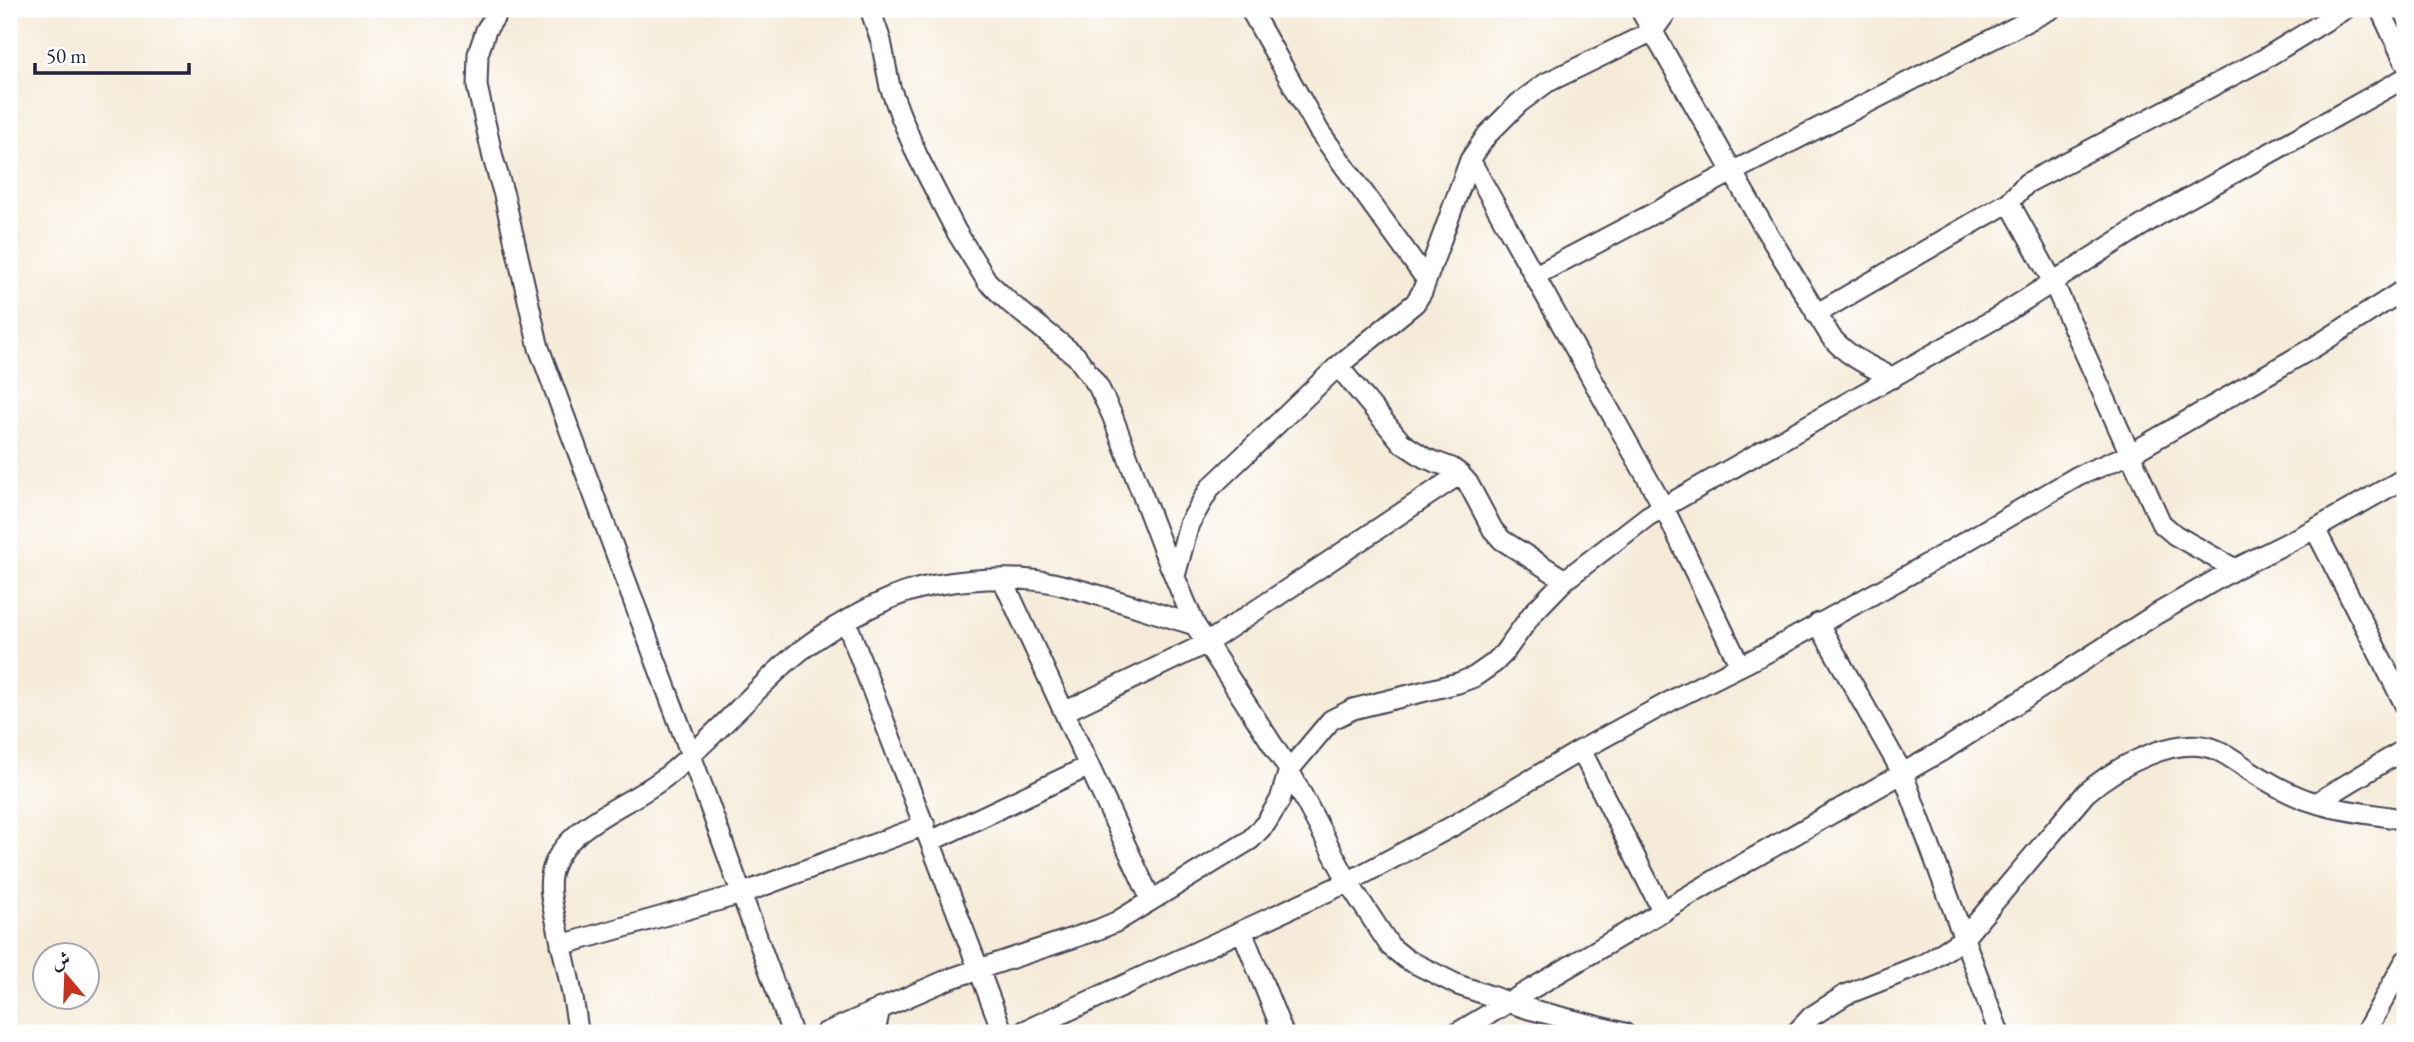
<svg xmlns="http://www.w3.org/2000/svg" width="2414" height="1042" viewBox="0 0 2414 1042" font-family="'EB Garamond',Amiri,serif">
<rect width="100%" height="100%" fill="#fff"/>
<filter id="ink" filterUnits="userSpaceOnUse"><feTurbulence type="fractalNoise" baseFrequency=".0143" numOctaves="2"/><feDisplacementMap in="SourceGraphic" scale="14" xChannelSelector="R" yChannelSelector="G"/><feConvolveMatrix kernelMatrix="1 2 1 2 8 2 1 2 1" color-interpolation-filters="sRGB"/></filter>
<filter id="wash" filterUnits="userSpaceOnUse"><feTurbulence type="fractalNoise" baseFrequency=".00686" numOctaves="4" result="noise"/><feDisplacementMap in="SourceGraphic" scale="28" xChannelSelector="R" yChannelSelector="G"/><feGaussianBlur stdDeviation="1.57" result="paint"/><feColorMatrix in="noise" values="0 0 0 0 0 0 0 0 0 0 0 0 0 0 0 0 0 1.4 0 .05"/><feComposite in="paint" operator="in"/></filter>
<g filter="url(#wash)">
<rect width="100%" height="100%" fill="#f5ebd8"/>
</g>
<g filter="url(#ink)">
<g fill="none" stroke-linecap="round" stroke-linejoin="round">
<!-- minor casing -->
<g stroke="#424053" stroke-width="23">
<path id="minor" d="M500 9 486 30 478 54 477 86 493 158 504 195 539 348 691 755 792 1033
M870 9 881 41 890 87 900 114 917 155 956 231 987 281 1010 303 1076 356 1098 386 1112 415 1163 549 1195 625 1289 770 1348 882 1390 946 1406 959 1458 985 1529 1009 1624 1033
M1250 9 1319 131 1426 279
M1640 9 1762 224 1831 337C1848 357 1870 366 1893 378
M2380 9 2405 62
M1470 160 1664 508 1740 666
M2009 202 2053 282 2161 523 2175 535 2235 569
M1534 276 1732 172 2051 9
M1816 314 2009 202 2027 183 2262 60 2345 9
M1338 366 1402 443 1425 458 1452 468 1460 474 1468 483 1493 530 1502 540 1565 580
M2315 529 2405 705
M1175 576 1189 524 1210 488 1338 366 1415 303 1422 292 1470 160 1487 135 1519 103 1546 83 1653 31 1669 9
M1003 580 1151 900
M846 621 1003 1033
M1818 623 1903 774 1999 1033
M1064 712 1207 643 1460 474
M1581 750 1663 912
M2316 803 2405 749
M931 841 1089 766
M1242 931 1283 1033
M561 945 741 894 925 825
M578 1033C575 998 565 963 558 929 554 911 547 889 552 871 565 824 632 805 668 775 710 741 746 699 787 662 818 634 880 598 921 588 959 579 1015 575 1053 583 1101 594 1148 611 1195 625
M825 1033 949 979 1097 930 1116 922 1250 840 1266 823 1280 800 1289 770 1331 720 1353 709 1458 683 1474 677 1494 663 1504 653 1532 614 1565 580 1648 516 1998 317 2160 214 2405 78
M875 1033 880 1008
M1020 1033 1348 882 1451 827 1581 750 1678 697 1766 653 1910 574 2078 476 2130 454 2316 346 2405 289
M1457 1033 1727 873 1947 748 2153 616 2235 569 2315 529 2405 478
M1796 1033 1812 1016 1845 995 1926 963 1963 939 2086 793C2116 767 2176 733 2217 750 2228 755 2239 763 2249 770 2270 783 2292 796 2316 803 2344 812 2376 814 2405 820
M2365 1033 2405 961"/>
</g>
<!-- minor -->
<use href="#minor" stroke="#fff" stroke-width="19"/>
</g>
</g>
<!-- margin -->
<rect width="2414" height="1042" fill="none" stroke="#fff" stroke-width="35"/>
<!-- north arrow -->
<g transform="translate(66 976) rotate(341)"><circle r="33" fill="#ffffff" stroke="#a7a7b1" stroke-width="2"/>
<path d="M0-5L12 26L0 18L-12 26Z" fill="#c8321e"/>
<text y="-10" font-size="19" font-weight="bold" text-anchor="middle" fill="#22223b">ش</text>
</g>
<!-- scale -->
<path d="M35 63v10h154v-10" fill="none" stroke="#22223b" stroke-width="3.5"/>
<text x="46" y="63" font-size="21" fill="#22223b" stroke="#ffffff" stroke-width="5" paint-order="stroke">50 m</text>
</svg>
